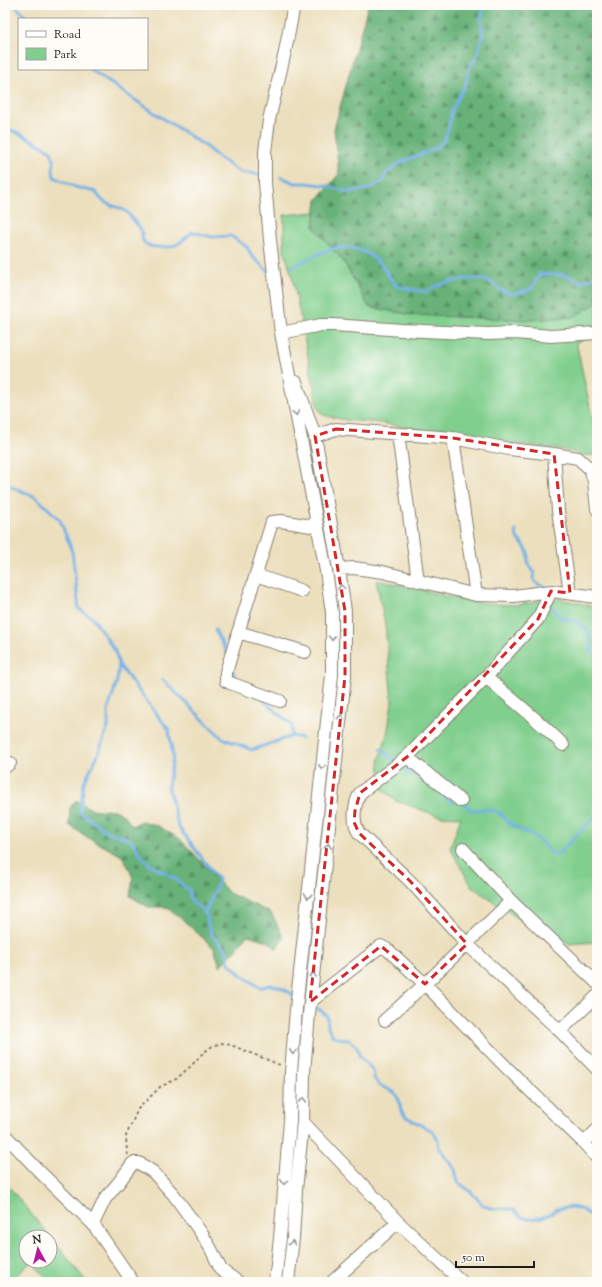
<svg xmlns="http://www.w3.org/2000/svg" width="602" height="1287" viewBox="0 0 602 1287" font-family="'Sorts Mill Goudy',serif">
<defs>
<pattern id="forest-firs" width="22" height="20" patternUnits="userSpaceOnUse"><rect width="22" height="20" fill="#68b279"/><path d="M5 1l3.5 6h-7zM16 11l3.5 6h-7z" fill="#559062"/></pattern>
</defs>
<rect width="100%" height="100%" fill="#fdfcf7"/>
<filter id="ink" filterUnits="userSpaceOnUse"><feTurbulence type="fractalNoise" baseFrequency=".025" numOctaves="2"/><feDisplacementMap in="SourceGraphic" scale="8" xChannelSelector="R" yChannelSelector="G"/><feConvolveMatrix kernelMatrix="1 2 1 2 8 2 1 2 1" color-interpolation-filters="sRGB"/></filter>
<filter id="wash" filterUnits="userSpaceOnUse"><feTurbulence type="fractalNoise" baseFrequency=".012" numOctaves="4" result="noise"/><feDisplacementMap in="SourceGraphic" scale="16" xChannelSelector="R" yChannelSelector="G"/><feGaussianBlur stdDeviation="0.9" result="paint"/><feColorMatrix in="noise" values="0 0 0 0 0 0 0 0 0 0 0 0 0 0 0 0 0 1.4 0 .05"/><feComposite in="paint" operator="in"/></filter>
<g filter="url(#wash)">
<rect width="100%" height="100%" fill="#ecdfbd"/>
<!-- green -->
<path fill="#81cf8e" stroke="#4e7655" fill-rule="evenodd" d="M316 212 314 227 344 262 369 307 412 315 530 320 573 317 597 303V336L576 342 597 439V454C586 458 576 453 565 450L434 433 382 423 345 420 323 415 318 408 293 280 284 250V215Z
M376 580 402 585 467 601 492 604 517 605 540 601 561 599 597 607V942L569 944 544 927 517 918 472 887 450 848 461 817 439 816 396 801 382 789 379 762 388 730 392 702 385 624Z
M5 1182 87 1282H51L33 1264 30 1263 9 1282H5ZM26 1237H50V1261H26Z"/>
<!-- forest -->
<path fill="url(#forest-firs)" stroke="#42674a" d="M368 5H597V303L573 317 530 320 413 315 369 307 344 262 314 227 317 200 339 174 334 129Z
M76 800 85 806 95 810H114L125 816 132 826 142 821 158 826 180 839 199 859 229 893 271 913 284 938 276 949 268 941 247 935 236 950 220 966 214 948 183 920 166 907H148L130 896 133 879 130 870 122 856 87 837 69 825 70 808Z"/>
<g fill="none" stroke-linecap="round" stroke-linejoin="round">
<!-- stream -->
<path stroke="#74b1e6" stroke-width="3" d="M14 5 29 19
M90 69 126 94 205 146 219 158 240 172 262 175
M5 128C21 133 36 142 51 151L54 162 53 171 54 177 75 187 96 192C106 210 117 203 128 213 129 215 141 229 141 230 143 234 141 238 144 242 147 246 153 247 158 247 175 249 180 243 192 232L212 237 231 236 247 247 251 255 269 272
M281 177 295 183H307L329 186 347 192 368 189 382 182 386 174 400 163 436 148 444 141 448 130 452 110 466 84 470 67 477 56 483 35 481 18 486 5
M292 267C321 253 345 235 375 259 384 266 390 278 396 286L425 292C442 282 469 275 488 281 493 283 497 288 501 290 512 296 521 293 531 289L540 274 565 275 582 282 597 276
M5 484 36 497 60 520 72 551 79 609 93 618 115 651 119 665 117 681 108 710V727L97 757 84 782 80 812 107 832 124 837 133 842 140 854 149 864 171 876 189 890 190 898 194 904 201 909 207 916 208 925 212 935 226 950 229 963 240 974 259 987C264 988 266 985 271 985 279 986 288 991 294 996
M516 531 517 538 525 547 528 553V563L534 572 533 578 536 583 547 588
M553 608 560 617 579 623 586 629 589 633 591 651 597 655
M215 630 228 654
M119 665 169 730 173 757 168 786 178 826 219 881 205 913
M232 669 236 680
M163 680 222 738 252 750 292 736
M263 700 292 725V736L301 738
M380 749 396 761
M400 765 409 772 423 777
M440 790 444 797 453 802
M463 803 472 810C481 809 494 808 502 815 505 818 507 822 511 824 517 829 526 831 533 836 542 842 547 850 556 856L597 815
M313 1007 320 1010 327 1016 328 1027 333 1036 337 1038 348 1039 357 1047 360 1057 373 1070 374 1078 379 1085 394 1092 399 1100 401 1111 406 1117 433 1131 438 1140 439 1148 455 1169 458 1182 471 1192 482 1204 487 1207 494 1209 502 1208 514 1210 521 1217 528 1219 538 1218 549 1215 557 1209 572 1207 583 1210 597 1220"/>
</g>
</g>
<g filter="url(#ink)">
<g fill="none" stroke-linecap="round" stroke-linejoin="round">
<!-- minor casing -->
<g stroke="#847e6c" stroke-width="14">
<path id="minor" d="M281 333 321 325H334L402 330 488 334 515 333 551 336 597 333
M398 434 418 581
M315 436 336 429 453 438 509 449 554 454 578 458 590 469 594 481 597 509
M453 438 476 595
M554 454 558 510 570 593
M339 569 354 568 383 572 476 595 514 596 551 591 597 597
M256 575 302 591
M551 591 538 619 486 677 407 757 360 793C354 805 352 822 359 833L410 881 467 944 560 1031 597 1069
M238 632 305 652
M486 677C512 700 539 720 563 745
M280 701 230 683 226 681V672L272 522 281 521 317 527
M407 757 461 801
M5 767 10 763
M463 849 511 901 597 983
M310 1002 381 946 388 950 425 984 507 1068 584 1143 597 1158
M385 1020 425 984 511 901
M560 1031 597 996
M303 1122 398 1222 462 1282
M5 1135 38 1170 93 1224 133 1282
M584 1143 597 1130
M93 1224 105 1199 119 1182 133 1163H139L153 1172 164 1184 174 1195 202 1234 211 1249 221 1270 238 1282
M275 1282 280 1238 290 1121 291 1072 296 1009 332 675V612L326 571 281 333 270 240 265 183V152L269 120 285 52 294 5
M288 1282 293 1238 296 1190 303 1122 304 1072 309 1014 345 676V611L339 569 315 436 296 382
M332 1282 398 1222"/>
</g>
<!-- path -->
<path stroke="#847e6c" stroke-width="2" stroke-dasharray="3 3" stroke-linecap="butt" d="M128 1155 127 1152 126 1136 138 1109 160 1087 176 1079 191 1066 202 1054 211 1047 221 1043 231 1045 280 1065"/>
<!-- minor -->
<use href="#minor" stroke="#fff" stroke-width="12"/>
</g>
<!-- one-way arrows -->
<defs><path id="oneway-chevron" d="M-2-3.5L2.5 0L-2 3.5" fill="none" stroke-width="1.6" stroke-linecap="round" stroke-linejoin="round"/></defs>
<g stroke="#999">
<use href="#oneway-chevron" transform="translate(296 413) rotate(80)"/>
<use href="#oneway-chevron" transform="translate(341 587) rotate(-98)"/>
<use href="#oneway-chevron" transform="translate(332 638) rotate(90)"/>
<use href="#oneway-chevron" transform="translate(341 717) rotate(-84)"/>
<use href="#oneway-chevron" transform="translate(322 767) rotate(96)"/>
<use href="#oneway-chevron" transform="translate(328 846) rotate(-84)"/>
<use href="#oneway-chevron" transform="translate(308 896) rotate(96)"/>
<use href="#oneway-chevron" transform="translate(313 975) rotate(-84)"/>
<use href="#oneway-chevron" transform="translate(293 1052) rotate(95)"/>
<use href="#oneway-chevron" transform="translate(303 1100) rotate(-89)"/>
<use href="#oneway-chevron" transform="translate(284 1182) rotate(95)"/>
<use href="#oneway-chevron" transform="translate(292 1243) rotate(-85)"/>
</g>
</g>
<!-- marked area -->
<path fill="none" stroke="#d62828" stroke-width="3" stroke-dasharray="8 5" stroke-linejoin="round" d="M336 429 453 438 554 454 570 593 551 591 538 619 407 757 360 793 355 811 354 822 359 833 410 881 467 944 425 984 381 946 310 1002 345 676V611L315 436Z"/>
<!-- margin -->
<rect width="602" height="1287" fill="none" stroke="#fdfcf7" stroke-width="20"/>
<!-- legend -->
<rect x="18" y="18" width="130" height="52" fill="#fdfcf7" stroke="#a3a29f"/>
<rect x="26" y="31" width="20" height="6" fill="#ffffff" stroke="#a3a29f"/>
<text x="54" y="38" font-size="12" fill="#1c1c1c">Road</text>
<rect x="26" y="48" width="20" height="12" fill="#81cf8e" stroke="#a3a29f"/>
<text x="54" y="58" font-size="12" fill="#1c1c1c">Park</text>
<!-- north arrow -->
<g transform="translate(38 1249) rotate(353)"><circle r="19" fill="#fdfcf7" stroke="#a3a29f"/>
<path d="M0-3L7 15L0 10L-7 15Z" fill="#b5179e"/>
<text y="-6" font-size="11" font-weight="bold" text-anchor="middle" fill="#1c1c1c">N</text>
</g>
<!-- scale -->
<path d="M456 1261v6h78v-6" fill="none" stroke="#1c1c1c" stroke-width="2"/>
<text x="462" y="1261" font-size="12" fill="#1c1c1c" stroke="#fdfcf7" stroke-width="3" paint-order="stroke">50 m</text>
</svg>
